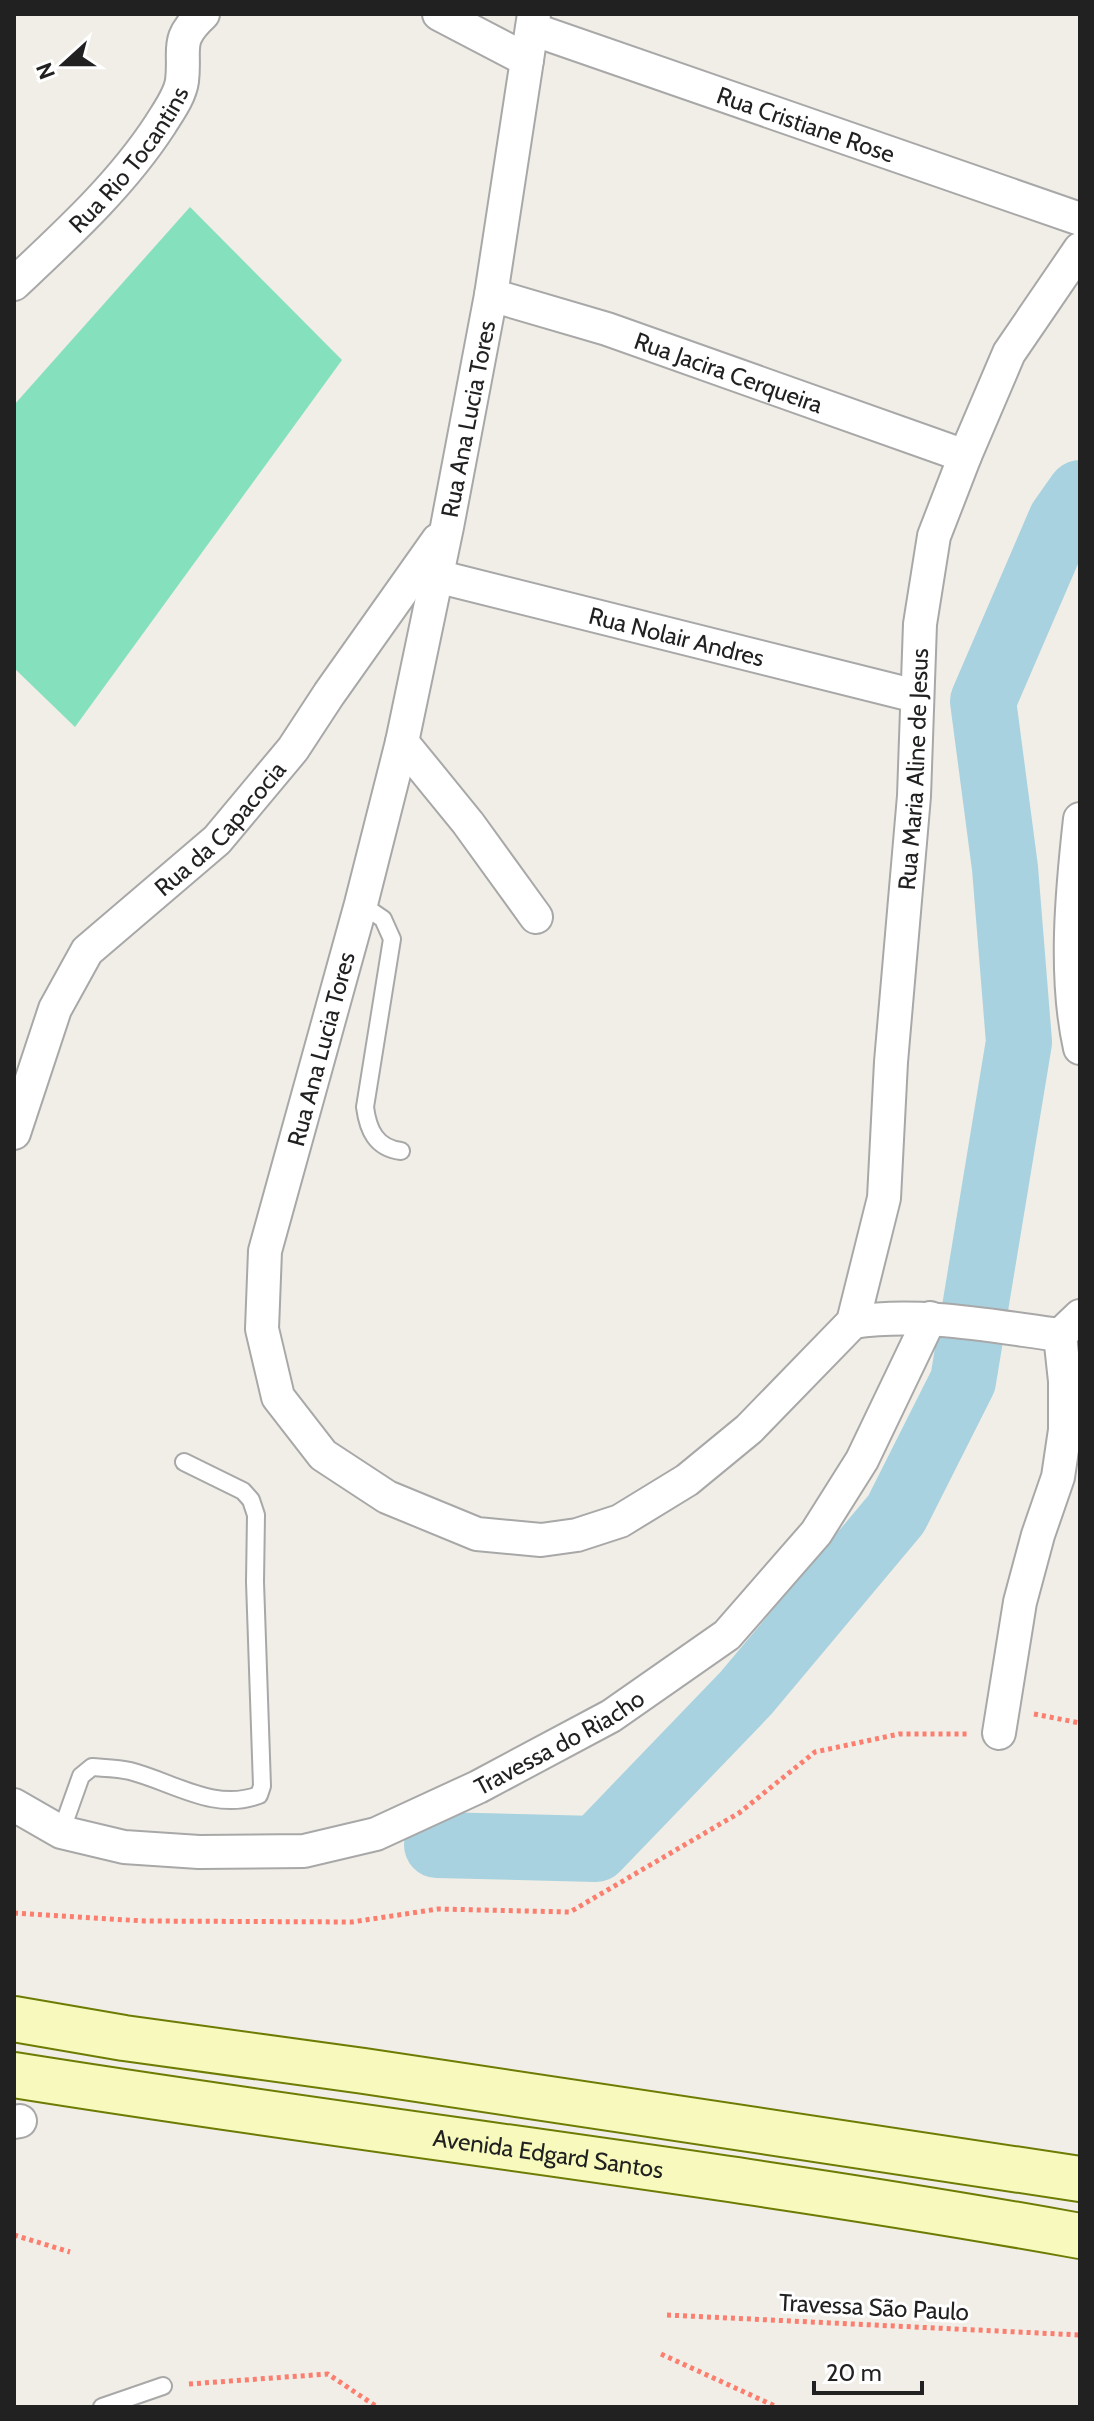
<svg xmlns="http://www.w3.org/2000/svg" width="1094" height="2421" viewBox="0 0 1094 2421" font-family="Cabin,sans-serif">
<rect width="100%" height="100%" fill="#f1eee7"/>
<!-- pitch -->
<path fill="#85e0be" d="M190 207 342 360 75 727 14 668V405Z"/>
<g fill="none" stroke-linecap="round" stroke-linejoin="round">
<!-- river -->
<path stroke="#a8d2df" stroke-width="66" d="M437 1845 596 1849 746 1693 896 1514 963 1381 1019 1042 1005 868 983 701 1061 520 1080 493"/>
<!-- service casing -->
<g stroke="#a8a8a8" stroke-width="20">
<path id="service" d="M361 904 383 919 392 939 365 1107C368 1130 376 1148 401 1151
M61 1832 81 1776 92 1767C104 1768 118 1768 130 1771 173 1782 214 1812 259 1795L262 1786 255 1582 256 1515 251 1500 243 1491 184 1462
M102 2407 163 2386"/>
</g>
<!-- minor casing -->
<g stroke="#a8a8a8" stroke-width="36">
<g id="minor">
<path d="M439 14 527 60"/>
<path id="s1" d="M534 14 491 295 447 527 402 742 361 904 265 1251 262 1329 278 1397 323 1455 387 1497 477 1534 541 1540 577 1535 620 1521 687 1480 749 1429 853 1322 884 1198 891 1062 914 796 920 624 934 536 965 456 1009 353 1080 249"/>
<path id="s2" d="M532 29 1080 219"/>
<path id="s3" d="M14 284C66 235 121 185 160 125 168 112 180 96 182 81 186 48 174 41 203 14"/>
<path id="s4" d="M491 295 607 329 965 456"/>
<path id="s5" d="M436 576 916 696"/>
<path d="M402 742 468 823 536 917"/>
<path d="M1080 819C1072 891 1064 977 1080 1048"/>
<path id="s6" d="M14 1133 55 1009 87 951 217 840 293 749 329 694 438 540"/>
<path d="M853 1322C922 1312 991 1326 1060 1335L1080 1316"/>
<path d="M999 1733 1020 1602 1038 1535 1058 1477 1065 1430V1381L1060 1335"/>
<path id="s7" d="M14 1805 61 1832 124 1847 199 1852 304 1851 376 1834 478 1787 611 1716 727 1635 816 1533 862 1460 930 1318"/>
<path d="M14 2122 20 2121"/>
</g>
</g>
<!-- secondary casing -->
<g stroke="#6e7c04" stroke-width="48">
<g id="secondary">
<path d="M14 2019 124 2038 364 2071 1080 2179"/>
<path id="s8" d="M14 2075C369 2132 726 2172 1080 2236"/>
</g>
</g>
<!-- path -->
<path stroke="#fb7e6f" stroke-width="5" stroke-dasharray="4 4" stroke-linecap="butt" d="M1034 1714 1080 1723
M14 1913 144 1921 352 1922 438 1909 570 1912 739 1813 815 1752 899 1734H967
M14 2235 70 2252
M667 2315 1080 2335
M661 2354 777 2407
M189 2384 328 2374 377 2407"/>
<!-- service -->
<use href="#service" stroke="#fff" stroke-width="16"/>
<!-- minor -->
<use href="#minor" stroke="#fff" stroke-width="32"/>
<!-- secondary -->
<use href="#secondary" stroke="#f7fabc" stroke-width="44"/>
</g>
<g text-anchor="middle" dominant-baseline="central" stroke-width="6" stroke-linejoin="round" paint-order="stroke">
<!-- street labels -->
<g font-size="24" fill="#212121" stroke="#fff">
<text stroke="none"><textPath href="#s2" startOffset="290">Rua Cristiane Rose</textPath></text>
<text stroke="none"><textPath href="#s3" startOffset="170">Rua Rio Tocantins</textPath></text>
<text stroke="none"><textPath href="#s4" startOffset="250">Rua Jacira Cerqueira</textPath></text>
<text transform="translate(468 419) rotate(-79)">Rua Ana Lucia Tores</text>
<text stroke="none"><textPath href="#s5" startOffset="248">Rua Nolair Andres</textPath></text>
<text stroke="none"><textPath href="#s1" startOffset="2674">Rua Maria Aline de Jesus</textPath></text>
<text stroke="none"><textPath href="#s6" startOffset="378">Rua da Capacocia</textPath></text>
<text transform="translate(321 1049) rotate(-75)">Rua Ana Lucia Tores</text>
<text stroke="none"><textPath href="#s7" startOffset="578">Travessa do Riacho</textPath></text>
<text stroke="none"><textPath href="#s8" startOffset="540">Avenida Edgard Santos</textPath></text>
<text transform="translate(874 2307) rotate(3)">Travessa São Paulo</text>
</g>
</g>
<!-- border -->
<rect width="1094" height="2421" fill="none" stroke="#212121" stroke-width="32"/>
<!-- north arrow -->
<g transform="translate(64 64) rotate(249)" stroke="#ffffff" stroke-width="6" paint-order="stroke">
<path d="M0-6L14 30L0 20L-14 30Z" fill="#212121"/>
<text y="-12" font-size="22" font-weight="bold" text-anchor="middle" fill="#212121">N</text>
</g>
<!-- scale -->
<path d="M814 2381v12h108v-12" fill="none" stroke="#212121" stroke-width="4"/>
<text x="826" y="2381" font-size="24" fill="#212121" stroke="#ffffff" stroke-width="6" paint-order="stroke">20 m</text>
</svg>
